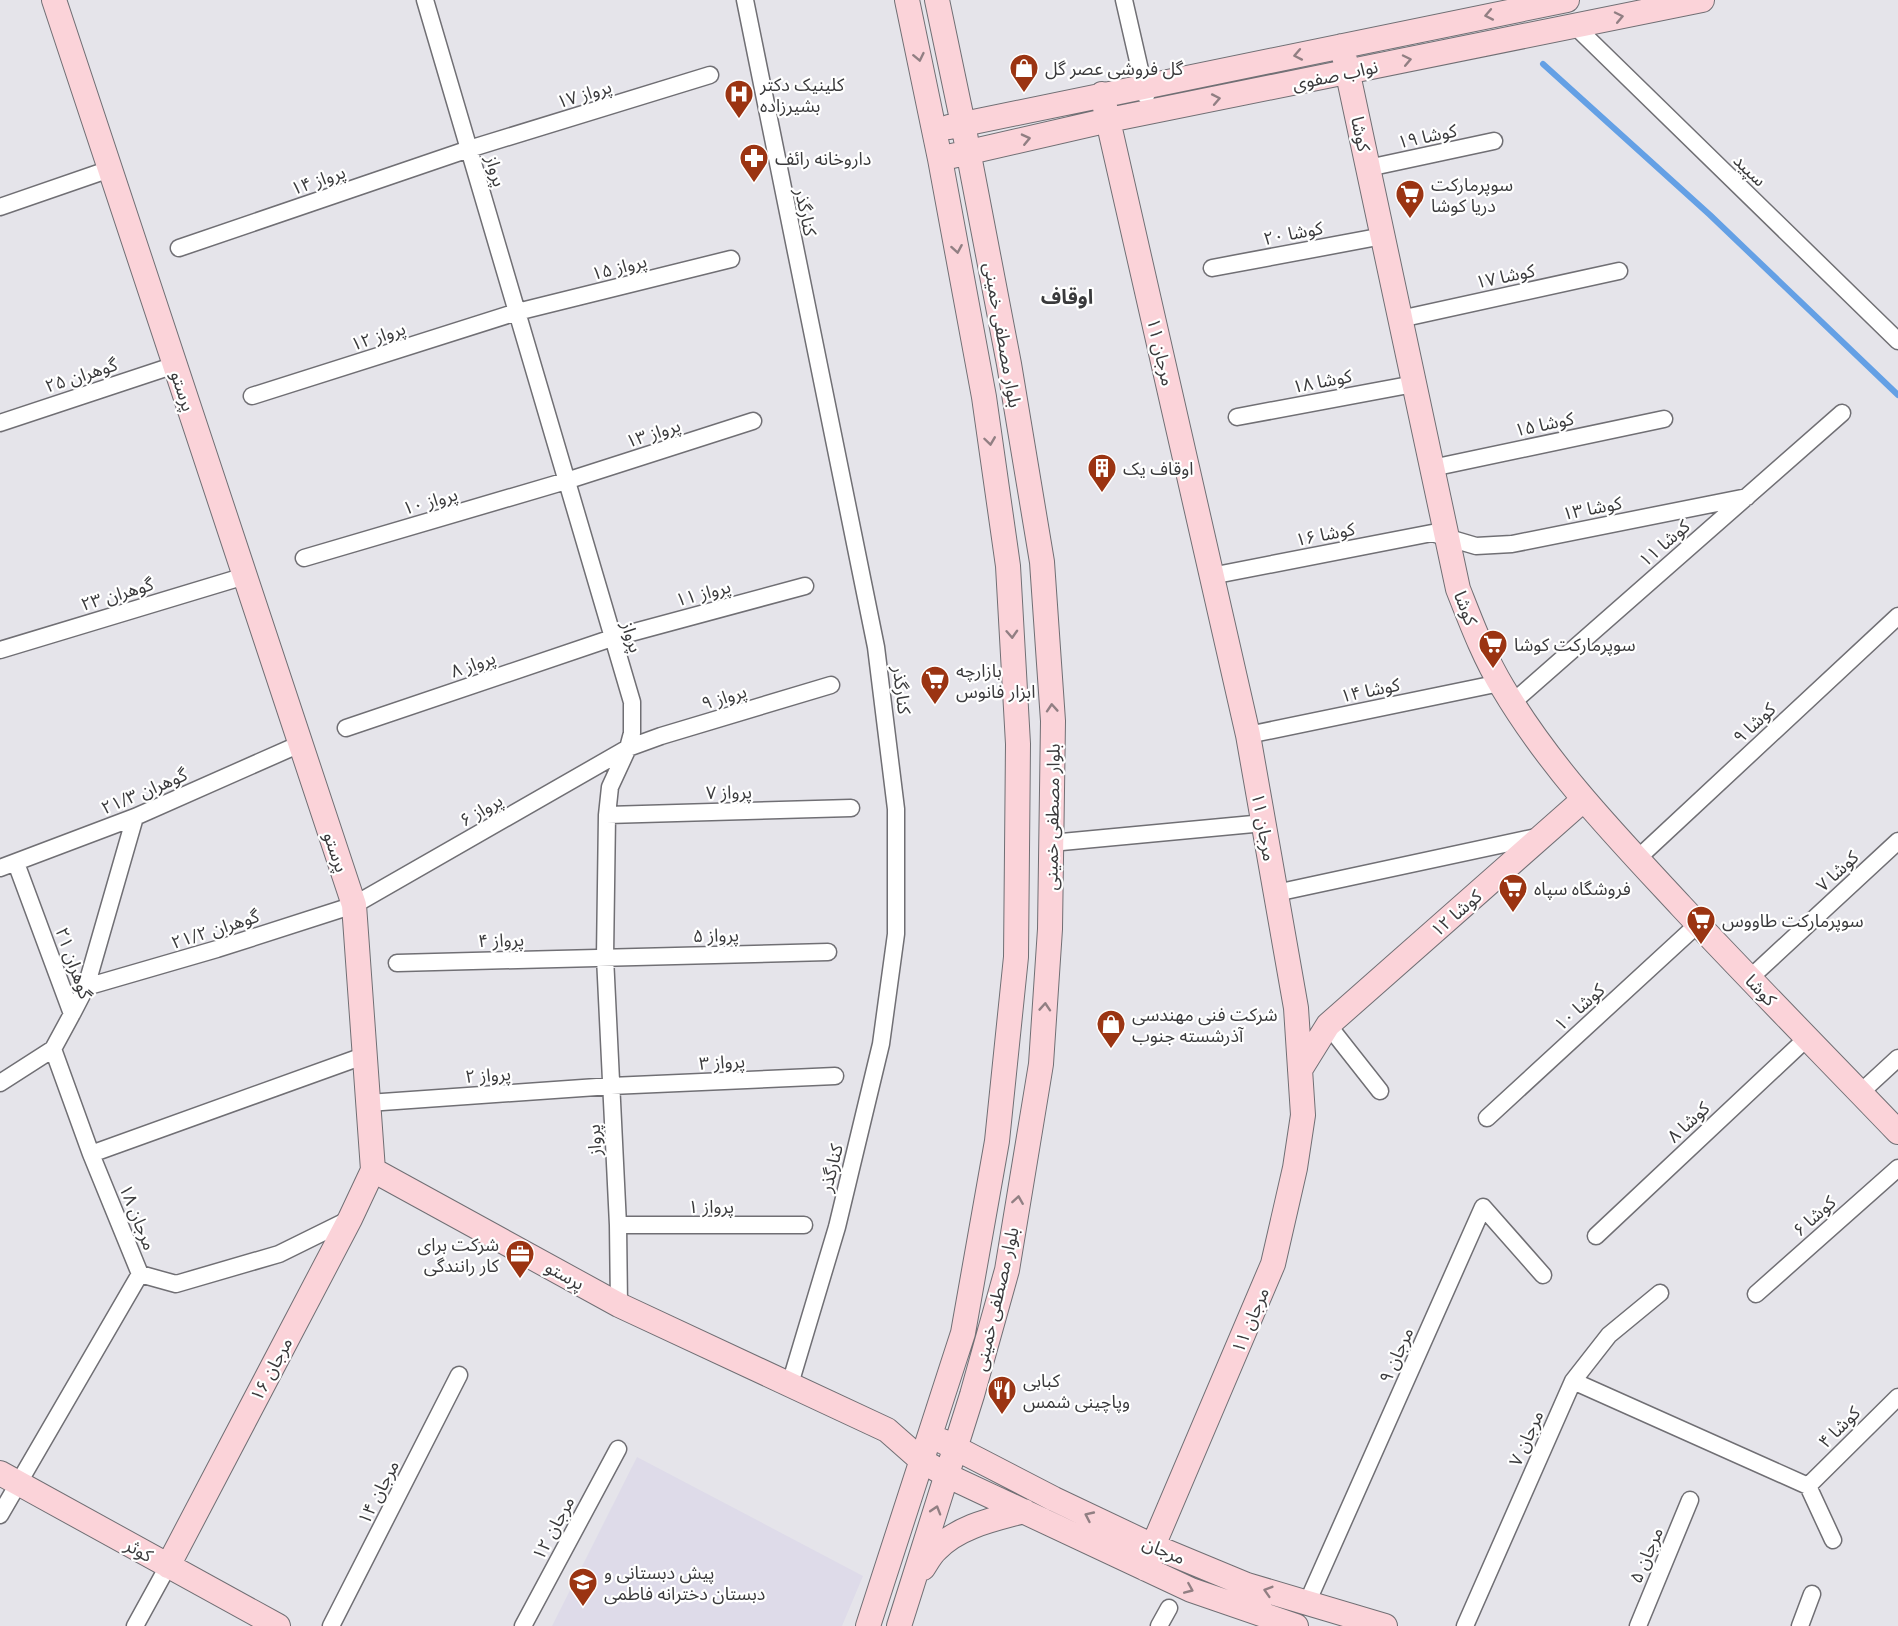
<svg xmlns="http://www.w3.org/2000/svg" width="1898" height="1626" viewBox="0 0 1898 1626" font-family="'Public Sans','Noto Sans Arabic',sans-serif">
<rect width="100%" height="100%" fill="#e5e4ea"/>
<!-- built -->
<path fill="#dedbe9" d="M637 1457 863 1576 842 1626H552Z"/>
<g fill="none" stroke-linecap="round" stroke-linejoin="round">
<!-- stream -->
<path stroke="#64a0e5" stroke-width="6" d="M1543 64 1710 215 1898 395"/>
<!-- street casing -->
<g stroke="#706f74" stroke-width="19">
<path id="street" d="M425 0 632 702V733L628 748 610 787 607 815 605 957 618 1225 619 1305
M745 0 876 647 896 809V934L881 1044 837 1227 790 1384
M1124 0 1146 96
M1575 26 1898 341
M1368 168 1494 141
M0 207 110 169
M179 248 469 149 710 75
M1212 268 1383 236
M1400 319 1619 271
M252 396 517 312 731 259
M1237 417 1414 384
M0 423 175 365
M1432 468 1664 419
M304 558 566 481 753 421
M1211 576 1432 533 1476 546 1512 544 1747 497
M0 650 245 576
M1512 703 1842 413
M346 728 612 638 805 586
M1248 735 1500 683
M607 815 851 808
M1051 843 1264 823
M1637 859 1898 616
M0 868 135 817 300 744
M1276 893 1541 836
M397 963 828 952
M1750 978 1898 841
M86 987 217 949 354 905 628 748 661 736 831 685
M72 1014 86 987 135 817
M1328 1025 1380 1091
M0 1083 53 1049 72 1014 16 863
M1860 1093 1898 1058
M368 1103 611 1086 835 1076
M1487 1118 1698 924
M91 1154 366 1055
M618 1225H804
M1596 1236 1807 1038
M140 1274 176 1284 279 1254 350 1219
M1756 1294 1898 1168
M1573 1381 1808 1486 1833 1540
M1808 1486 1898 1397
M0 1515 140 1274 91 1154 53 1049
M1307 1603 1483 1207 1543 1275
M135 1626 168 1566
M331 1626 459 1375
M523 1626 618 1449
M1159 1626 1169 1608
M1465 1626 1573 1381 1609 1335 1660 1293
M1638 1626 1690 1500
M1800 1626 1812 1594"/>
</g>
<!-- secondary casing -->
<g stroke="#706f74" stroke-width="26">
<path id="secondary" d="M54 0 354 905 373 1170 619 1305 887 1430 921 1460 946 1475 1191 1590 1296 1626
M1342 46 1458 589C1471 622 1484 657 1503 688 1551 769 1617 837 1681 906 1752 982 1826 1057 1898 1132
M1102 94 1248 735 1296 1008 1303 1115 1295 1168 1273 1264 1153 1546 1146 1569
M949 127 1567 0
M952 156 1109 120 1702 0
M1300 1070 1328 1025 1583 800
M942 1441 1054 1499 1153 1546 1247 1585 1385 1626
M0 1473 278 1626
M168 1566 350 1219 373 1170
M923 1568C927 1562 931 1554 937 1549 959 1526 995 1519 1024 1511
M868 1626 963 1333 997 1141 1016 957 1018 744 1008 566 984 397 940 159 907 0
M899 1626 972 1395 1007 1270 1041 1064 1050 929 1053 721 1042 562 1009 364 963 124 937 0"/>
</g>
<!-- street -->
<use href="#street" stroke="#fff" stroke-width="16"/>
<!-- secondary -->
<use href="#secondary" stroke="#fbd3d9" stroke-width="24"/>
</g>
<!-- one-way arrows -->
<defs><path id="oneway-chevron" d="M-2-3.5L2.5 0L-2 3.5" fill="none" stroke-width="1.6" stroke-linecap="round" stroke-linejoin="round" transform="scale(1.5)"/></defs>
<g stroke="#917f83">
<use href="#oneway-chevron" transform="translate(1489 15) rotate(169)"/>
<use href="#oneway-chevron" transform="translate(1619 17) rotate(-12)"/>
<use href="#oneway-chevron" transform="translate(1298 55) rotate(169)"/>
<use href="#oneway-chevron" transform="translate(919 57) rotate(78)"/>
<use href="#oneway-chevron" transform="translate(1407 60) rotate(-12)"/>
<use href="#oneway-chevron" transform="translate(1216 99) rotate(-11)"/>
<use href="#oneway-chevron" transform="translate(1026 139) rotate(-13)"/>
<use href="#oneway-chevron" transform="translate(957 249) rotate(80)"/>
<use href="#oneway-chevron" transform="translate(990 441) rotate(82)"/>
<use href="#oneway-chevron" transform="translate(1012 634) rotate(87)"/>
<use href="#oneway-chevron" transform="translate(1052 708) rotate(-94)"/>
<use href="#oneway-chevron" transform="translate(1045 1007) rotate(-86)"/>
<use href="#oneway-chevron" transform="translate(1018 1200) rotate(-81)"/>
<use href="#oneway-chevron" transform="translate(936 1510) rotate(-73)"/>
<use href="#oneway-chevron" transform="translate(1089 1516) rotate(-155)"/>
<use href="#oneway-chevron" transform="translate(1189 1589) rotate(23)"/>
<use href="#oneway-chevron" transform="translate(1268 1591) rotate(-163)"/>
</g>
<!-- icons -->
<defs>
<g id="shop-pin" transform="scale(1.5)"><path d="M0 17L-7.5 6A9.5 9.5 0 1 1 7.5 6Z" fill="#9b3412" stroke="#fff"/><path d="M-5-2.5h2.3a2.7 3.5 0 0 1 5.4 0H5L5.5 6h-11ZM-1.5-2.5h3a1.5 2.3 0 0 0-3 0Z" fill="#fff"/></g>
<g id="hospital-pin" transform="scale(1.5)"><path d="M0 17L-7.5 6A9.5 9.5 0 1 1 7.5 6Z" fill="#9b3412" stroke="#fff"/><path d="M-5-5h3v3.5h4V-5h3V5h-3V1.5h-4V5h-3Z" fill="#fff"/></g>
<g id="pharmacy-pin" transform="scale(1.5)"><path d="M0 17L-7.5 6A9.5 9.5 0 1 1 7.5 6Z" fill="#9b3412" stroke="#fff"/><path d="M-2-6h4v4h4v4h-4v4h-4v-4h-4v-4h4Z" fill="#fff"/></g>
<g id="supermarket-pin" transform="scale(1.5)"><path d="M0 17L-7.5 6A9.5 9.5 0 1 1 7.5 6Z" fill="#9b3412" stroke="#fff"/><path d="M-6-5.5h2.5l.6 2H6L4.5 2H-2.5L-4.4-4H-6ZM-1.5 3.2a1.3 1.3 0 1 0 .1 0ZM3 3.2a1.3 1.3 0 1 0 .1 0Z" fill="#fff"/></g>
<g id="building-pin" transform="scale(1.5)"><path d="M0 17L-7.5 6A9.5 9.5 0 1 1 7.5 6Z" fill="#9b3412" stroke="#fff"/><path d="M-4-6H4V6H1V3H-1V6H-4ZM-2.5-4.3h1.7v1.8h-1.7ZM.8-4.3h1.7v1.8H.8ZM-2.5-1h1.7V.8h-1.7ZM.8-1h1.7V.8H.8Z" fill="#fff"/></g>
<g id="office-pin" transform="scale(1.5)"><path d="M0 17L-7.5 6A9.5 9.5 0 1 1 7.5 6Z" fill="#9b3412" stroke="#fff"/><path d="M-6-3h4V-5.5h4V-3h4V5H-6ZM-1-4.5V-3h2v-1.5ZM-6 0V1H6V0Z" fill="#fff"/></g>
<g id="restaurant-pin" transform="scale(1.5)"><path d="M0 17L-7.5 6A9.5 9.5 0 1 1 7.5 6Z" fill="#9b3412" stroke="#fff"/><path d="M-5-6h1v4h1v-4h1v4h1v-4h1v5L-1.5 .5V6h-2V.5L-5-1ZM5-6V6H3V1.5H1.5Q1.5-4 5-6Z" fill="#fff"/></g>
<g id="school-pin" transform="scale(1.5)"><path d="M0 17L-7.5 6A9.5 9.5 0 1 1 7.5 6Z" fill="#9b3412" stroke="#fff"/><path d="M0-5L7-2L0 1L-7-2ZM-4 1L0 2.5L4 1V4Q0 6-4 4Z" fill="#fff"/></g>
</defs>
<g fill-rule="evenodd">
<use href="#shop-pin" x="1024" y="68"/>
<use href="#hospital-pin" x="739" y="94"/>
<use href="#pharmacy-pin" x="754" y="158"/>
<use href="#supermarket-pin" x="1410" y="194"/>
<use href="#building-pin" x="1102" y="468"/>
<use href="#supermarket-pin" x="1493" y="644"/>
<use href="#supermarket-pin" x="935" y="680"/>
<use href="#supermarket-pin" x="1513" y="888"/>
<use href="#supermarket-pin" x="1701" y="920"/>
<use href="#shop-pin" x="1111" y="1024"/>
<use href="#office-pin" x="520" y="1254"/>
<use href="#restaurant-pin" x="1002" y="1390"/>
<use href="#school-pin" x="583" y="1582"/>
</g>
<g text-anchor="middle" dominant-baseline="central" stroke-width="4.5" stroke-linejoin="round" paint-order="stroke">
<!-- poi labels -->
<g font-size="18" fill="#3a3a3c" stroke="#fff" text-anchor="start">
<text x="1045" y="68">گل فروشی عصر گل</text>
<text x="760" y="84">کلینیک دکتر<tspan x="760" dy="21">بشیرزاده</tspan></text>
<text x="775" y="158">داروخانه رائف</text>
<text x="1431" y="184">سوپرمارکت<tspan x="1431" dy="21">دریا کوشا</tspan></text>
<text x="1123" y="468">اوقاف یک</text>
<text x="1514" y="644">سوپرمارکت کوشا</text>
<text x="956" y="670">بازارچه<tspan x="956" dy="21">ابزار فانوس</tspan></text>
<text x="1534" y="888">فروشگاه سپاه</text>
<text x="1722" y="920">سوپرمارکت طاووس</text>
<text x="1132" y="1014">شرکت فنی مهندسی<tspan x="1132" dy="21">آذرشسته جنوب</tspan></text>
<text x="499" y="1244" text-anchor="end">شركت براى<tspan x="499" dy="21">كار رانندگى</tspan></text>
<text x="1023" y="1380">کبابی<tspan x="1023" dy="21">وپاچینی شمس</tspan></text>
<text x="604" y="1572">پیش دبستانی و<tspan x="604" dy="21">دبستان دخترانه فاطمی</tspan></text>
</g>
<!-- street labels -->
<g font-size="18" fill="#3a3a3c" stroke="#fff">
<text transform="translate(1335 75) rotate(-12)">نواب صفوی</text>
<text transform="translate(584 94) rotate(-17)">پرواز ۱۷</text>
<text transform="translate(1361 134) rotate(78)">کوشا</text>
<text transform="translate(1427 136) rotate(-12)">کوشا ۱۹</text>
<text transform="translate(1750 170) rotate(44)">سپید</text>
<text transform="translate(496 171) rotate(74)">پرواز</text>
<text transform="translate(318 180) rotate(-19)">پرواز ۱۴</text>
<text transform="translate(806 212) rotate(78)">کنارگذر</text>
<text transform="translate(1293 233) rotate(-11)">کوشا ۲۰</text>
<text transform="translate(619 267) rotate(-14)">پرواز ۱۵</text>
<text transform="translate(1505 276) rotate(-12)">کوشا ۱۷</text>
<text transform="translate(1003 335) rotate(80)">بلوار مصطفی خمینی</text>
<text transform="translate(378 336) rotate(-18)">پرواز ۱۲</text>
<text transform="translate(1161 352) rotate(77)">مرجان ۱۱</text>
<text transform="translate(81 375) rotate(-18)">گوهران ۲۵</text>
<text transform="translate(1322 381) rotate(-11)">کوشا ۱۸</text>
<text transform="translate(183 391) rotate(72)">پرستو</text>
<text transform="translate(1544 424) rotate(-12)">کوشا ۱۵</text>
<text transform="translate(653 433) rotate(-18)">پرواز ۱۳</text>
<text transform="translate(430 501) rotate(-16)">پرواز ۱۰</text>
<text transform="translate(1592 508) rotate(-11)">کوشا ۱۳</text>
<text transform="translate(1325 534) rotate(-11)">کوشا ۱۶</text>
<text transform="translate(1664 543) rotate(-41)">کوشا ۱۱</text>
<text transform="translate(703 593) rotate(-15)">پرواز ۱۱</text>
<text transform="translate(117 594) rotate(-17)">گوهران ۲۳</text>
<text transform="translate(1466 608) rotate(69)">کوشا</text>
<text transform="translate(632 637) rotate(73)">پرواز</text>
<text transform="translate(473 664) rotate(-19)">پرواز ۸</text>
<text transform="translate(902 690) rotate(83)">کنارگذر</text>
<text transform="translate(1370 690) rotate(-12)">کوشا ۱۴</text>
<text transform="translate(724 697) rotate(-17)">پرواز ۹</text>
<text transform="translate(1754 723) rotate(-43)">کوشا ۹</text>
<text transform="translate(144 791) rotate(-23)">گوهران ۲۱/۳</text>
<text transform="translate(729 792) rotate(-1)">پرواز ۷</text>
<text transform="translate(481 810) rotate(-30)">پرواز ۶</text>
<text transform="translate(1052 817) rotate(-89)">بلوار مصطفی خمینی</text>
<text transform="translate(1264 827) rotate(80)">مرجان ۱۱</text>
<text transform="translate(336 852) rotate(71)">پرستو</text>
<text transform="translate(1837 871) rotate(-43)">کوشا ۷</text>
<text transform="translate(1456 913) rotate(-41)">کوشا ۱۲</text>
<text transform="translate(215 929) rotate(-18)">گوهران ۲۱/۲</text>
<text transform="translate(716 935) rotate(-1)">پرواز ۵</text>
<text transform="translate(501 940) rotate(-2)">پرواز ۴</text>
<text transform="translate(74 963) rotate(70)">گوهران ۲۱</text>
<text transform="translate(1761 990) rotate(46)">کوشا</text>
<text transform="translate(1579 1007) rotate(-42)">کوشا ۱۰</text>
<text transform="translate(722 1062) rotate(-3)">پرواز ۳</text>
<text transform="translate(488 1075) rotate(-4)">پرواز ۲</text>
<text transform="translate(1688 1122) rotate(-43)">کوشا ۸</text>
<text transform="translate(594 1140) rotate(-93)">پرواز</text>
<text transform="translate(831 1168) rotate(-76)">کنارگذر</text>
<text x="711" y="1206">پرواز ۱</text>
<text transform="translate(1814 1216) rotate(-42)">کوشا ۶</text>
<text transform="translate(138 1217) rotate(68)">مرجان ۱۸</text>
<text transform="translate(565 1275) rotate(29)">پرستو</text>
<text transform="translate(996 1299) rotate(-77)">بلوار مصطفی خمینی</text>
<text transform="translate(1250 1320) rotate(-67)">مرجان ۱۱</text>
<text transform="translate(1396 1355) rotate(-66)">مرجان ۹</text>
<text transform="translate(271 1369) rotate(-62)">مرجان ۱۶</text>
<text transform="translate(1839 1427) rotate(-45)">کوشا ۴</text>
<text transform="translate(1526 1438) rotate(-66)">مرجان ۷</text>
<text transform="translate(378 1492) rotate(-63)">مرجان ۱۴</text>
<text transform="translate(553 1528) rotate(-62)">مرجان ۱۲</text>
<text transform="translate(139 1550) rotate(29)">کوثر</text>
<text transform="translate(1164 1550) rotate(23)">مرجان</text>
<text transform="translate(1646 1555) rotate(-67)">مرجان ۵</text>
</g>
<!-- neighbourhood labels -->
<g font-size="20" font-weight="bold" fill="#3a3a3c" stroke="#fff">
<text x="1067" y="297">اوقاف</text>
</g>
</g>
</svg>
